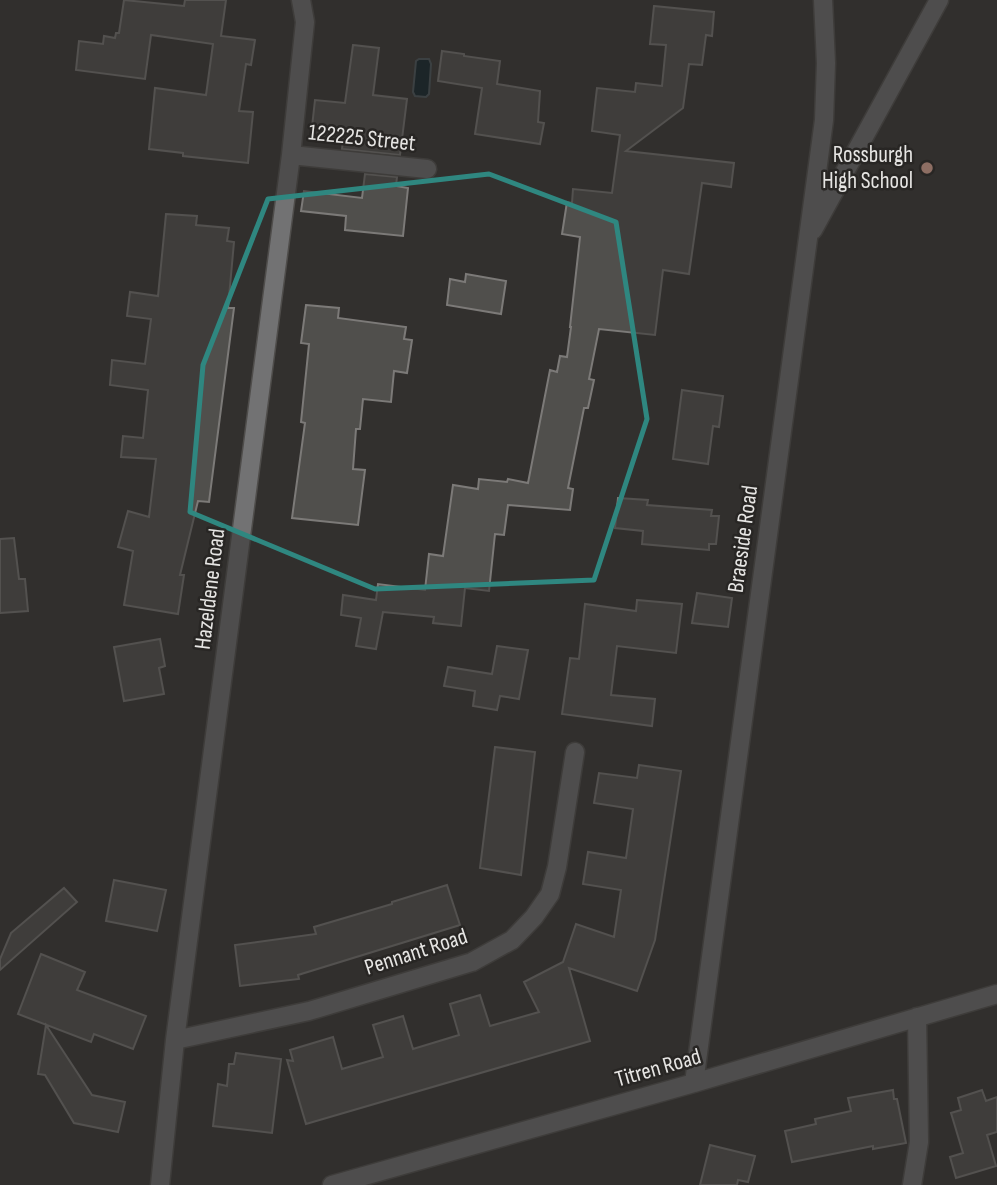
<svg xmlns="http://www.w3.org/2000/svg" width="997" height="1185" viewBox="0 0 997 1185" font-family="'Sofia Sans Condensed',sans-serif">
<rect width="100%" height="100%" fill="#32302e"/>
<!-- water -->
<path fill="#041922" stroke="#48565c" stroke-width="2" d="M419 59H429L431 64 429 94 426 97 415 96 413 92 416 61Z"/>
<!-- building -->
<path fill="#504f4c" stroke="#7c7a78" stroke-width="2" d="M124 0 184 6 185 0H226L221 36 255 40 251 65 246 64 239 111 253 112 248 163 183 156V153L149 149 155 88 206 95 213 44 151 35 145 79 76 70 79 41 103 44 104 36 115 38 116 33H119Z
M654 6 714 12 712 36 706 35 702 65 689 64 683 108 626 151 734 163 731 187 702 183 689 274 663 270 655 335 599 329 589 379 594 380 588 408H584L568 488 573 489 570 510 508 505 504 535 495 534 489 591 465 588 461 626 433 623 434 617 383 612 376 649 356 646 361 618 341 615 343 595 376 600 378 584 425 590 429 554 443 556 453 485 478 489 479 479 507 482 508 479 528 483 550 370 557 372 560 356 567 357 571 327H570L580 237 562 234 567 202 572 203 573 189 612 193 620 135 592 131 597 88 635 92 636 83 662 86 666 45 650 44Z
M353 45 379 48 373 95 407 99 400 155 342 149 343 140 311 136 315 100 345 103Z
M442 51 464 54V56L500 61 497 84 540 91 538 122 544 123 540 144 475 134 482 88 438 81Z
M365 174 397 177 396 186 408 188 403 236 345 230 346 216 301 211 304 191 362 198Z
M166 214 197 216 196 225 229 228 227 241 234 242 228 308H234L209 502 198 501 180 575H184L178 614 124 605 133 551 118 547 128 511 149 517 156 459 121 457 123 436 143 438 148 390 110 385 112 360 145 364 151 319 127 316 130 292 158 296Z
M466 274 506 281 501 314 447 305 450 279 465 282Z
M306 305 339 308 338 318 406 327 404 339 412 340 407 373 394 371 391 402 363 399 360 429H356L353 469 365 470 358 525 292 518 305 423 301 422 309 344 301 343Z
M682 390 723 396 719 427 713 426 708 464 673 459Z
M618 498 648 500 647 505 712 510 711 516H719L716 544H709V550L642 544 643 531 615 528Z
M14 538 19 579H25L28 611 0 613V539Z
M697 593 732 598 728 627 692 623Z
M637 600 682 604 676 653 617 646 611 695 655 699 652 726 562 714 570 658 579 659 585 604 636 611Z
M160 639 165 666 159 668 164 694 124 701 114 647Z
M497 646 528 650 519 699 500 696 497 710 473 706 475 691 444 686 448 667 492 674Z
M495 747 535 752 521 875 480 868Z
M639 765 681 771 655 940 637 991 569 968 590 1041 306 1124 287 1060 293 1061 290 1050 333 1037 342 1069 383 1057 373 1025 403 1016 413 1049 459 1035 450 1004 480 995 490 1026 539 1012 524 982 563 962 576 924 614 937 621 890 583 884 588 852 626 858 633 809 594 803 599 773 637 778Z
M114 880 166 890 157 931 106 921Z
M447 885 460 925 298 975 299 979 240 986 235 945 316 934 314 927 392 904V902Z
M64 888 77 902 0 970V959L11 933Z
M41 954 85 972 77 990 146 1016 133 1049 94 1034 91 1042 18 1014Z
M46 1025 92 1095 125 1102 118 1132 74 1123 45 1075 38 1074Z
M236 1053 281 1059 272 1133 213 1126 218 1084 227 1086 229 1064H234Z
M893 1090 894 1099H897L906 1143 873 1149V1146L792 1162 785 1131 816 1124 815 1119 851 1111 848 1098Z
M982 1090 986 1101 997 1097V1132L987 1135 996 1166 956 1178 950 1157 963 1153 951 1113 961 1110 958 1098Z
M710 1145 755 1156 748 1182 738 1180 737 1185H700Z"/>
<g fill="none" stroke-linecap="round" stroke-linejoin="round">
<!-- minor casing -->
<g stroke="#4f4d4b" stroke-width="21">
<path id="minor" d="M291 155 427 169
M813 230 939 0
M175 1040 309 1011 472 962 512 940 534 917 550 894 557 867 575 752
M694 1083 824 120 826 63 823 0
M160 1185 175 1040 291 155 305 22 301 0
M332 1185 694 1083 997 994
M912 1185 919 1142 917 1017"/>
</g>
<!-- minor -->
<use href="#minor" stroke="#727273" stroke-width="18"/>
</g>
<!-- marked area -->
<path d="M0 0H997V1185H0ZM489 174 616 222 647 419 594 580 375 589 190 512 203 365 268 199Z" fill="#32302e" fill-opacity=".55" fill-rule="evenodd"/>
<path fill="none" stroke="#2f8780" stroke-width="5" stroke-linejoin="round" d="M489 174 616 222 647 419 594 580 375 589 190 512 203 365 268 199Z"/>
<!-- markers -->
<circle fill="#8d6e63" stroke="#282624" stroke-width="2.5" cx="927" cy="168" r="7"/>
<g text-anchor="middle" dominant-baseline="central" stroke-width="5" stroke-linejoin="round" paint-order="stroke">
<!-- street labels -->
<g font-size="23" fill="#e6e5e3" stroke="#282624">
<text transform="translate(362 138) rotate(6)">122225 Street</text>
<text transform="translate(743 539) rotate(-82)">Braeside Road</text>
<text transform="translate(210 589) rotate(-83)">Hazeldene Road</text>
<text transform="translate(416 952) rotate(-18)">Pennant Road</text>
<text transform="translate(658 1068) rotate(-16)">Titren Road</text>
</g>
<!-- poi labels -->
<g font-size="23" fill="#e6e5e3" stroke="#282624" text-anchor="end">
<text x="913" y="155">Rossburgh<tspan x="913" dy="26">High School</tspan></text>
</g>
</g>
</svg>
